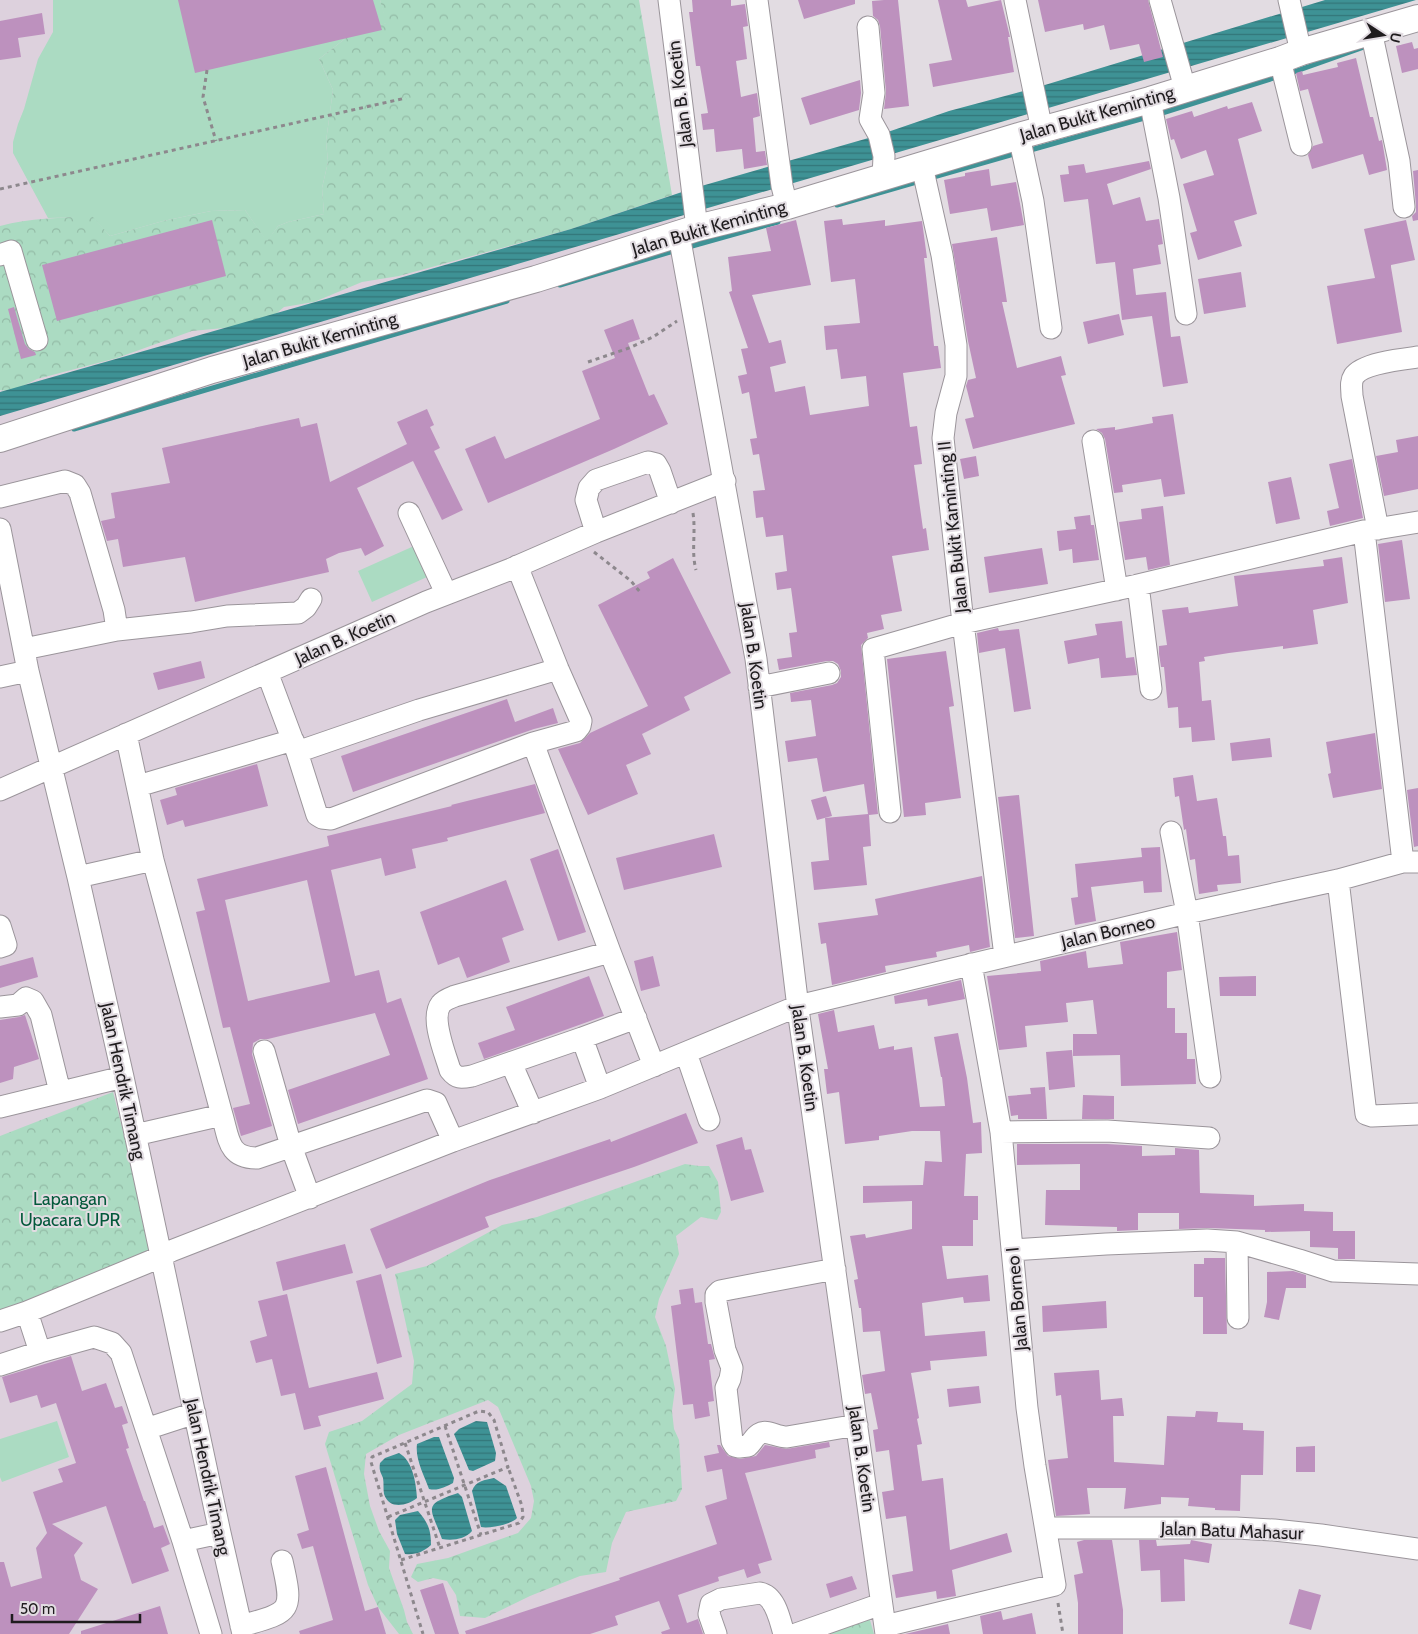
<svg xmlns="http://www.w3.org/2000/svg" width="1418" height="1634" viewBox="0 0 1418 1634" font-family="Cabin,sans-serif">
<defs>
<pattern id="forest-crowns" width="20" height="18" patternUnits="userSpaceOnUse" patternTransform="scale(1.25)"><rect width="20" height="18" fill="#abdbc2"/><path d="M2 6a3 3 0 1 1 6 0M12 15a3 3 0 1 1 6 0" fill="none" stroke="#93bba6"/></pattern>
<pattern id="water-rules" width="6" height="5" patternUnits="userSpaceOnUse" patternTransform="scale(1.25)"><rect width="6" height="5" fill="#3e9295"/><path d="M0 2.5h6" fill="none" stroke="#337679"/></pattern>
</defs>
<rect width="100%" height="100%" fill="#e2dce2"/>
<!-- built -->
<path fill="#ddd1dd" d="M0 0H414L481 247 672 195 684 272 748 660 874 1634H0Z"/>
<!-- grass -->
<path fill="#abdbc2" d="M53 0H380L387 23 351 34 319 59 333 90 326 141 328 162 322 188 324 214 288 222 278 226 267 242 245 210 211 211 163 221 110 236 92 217 48 218 13 153V142L18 124 24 109 38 59 53 32Z
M414 546 427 577 372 602 358 571Z
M57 1421 69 1457 2 1482 0 1477V1439Z"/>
<!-- forest -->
<path fill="url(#forest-crowns)" d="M380 0H639L672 195 571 229 399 276 362 282 314 302 284 307 277 313 245 326 192 331 117 358 37 379C27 384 11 393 0 390V226C30 218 61 218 92 216L110 236 163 221 211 211 245 210 267 241 278 226 288 222 324 214 322 188 328 162 326 141 333 90 319 59 351 34 386 23Z
M113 1092 155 1257 0 1313V1136Z
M685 1164 699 1166H709L718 1182 721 1212 717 1220 701 1217 676 1236 679 1254 659 1299 655 1317 666 1346 675 1389 672 1411 674 1429 679 1440 682 1489 676 1501 626 1512 612 1543 606 1572 580 1576 530 1596 485 1618 460 1616 456 1595 447 1581 433 1578 418 1582 411 1577 417 1564 448 1558 518 1533 531 1518 534 1501 531 1486 498 1407 488 1400 399 1435 366 1454 364 1474 370 1506 379 1531 390 1551 389 1568 404 1610 407 1622 413 1634H399L378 1607 368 1585 325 1444 329 1432 362 1421 412 1384 414 1361 395 1274 427 1266 502 1225 537 1217Z
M855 1618 870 1620 874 1634H824Z"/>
<!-- water -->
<path fill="url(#water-rules)" d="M1325 0H1416L0 416V392L571 229 691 189 879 135 949 111 1035 88Z
M476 1421 487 1422 496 1453 495 1461 473 1471 469 1470 454 1434 459 1429Z
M434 1437H439L454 1478 453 1483C445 1487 438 1491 429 1489 424 1475 415 1459 417 1444Z
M399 1453C413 1461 416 1483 417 1498 407 1506 389 1510 384 1494 383 1489 384 1483 383 1478 380 1471 379 1470 380 1463L385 1458Z
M494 1478 506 1486 517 1518C512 1524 489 1529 481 1527L472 1491C475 1481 485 1480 494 1478Z
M458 1493 462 1497 472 1531C465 1539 453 1541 442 1539 431 1508 421 1505 458 1493Z
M418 1511C428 1523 431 1529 431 1545 423 1552 416 1555 405 1554L397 1534 395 1520 400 1515Z"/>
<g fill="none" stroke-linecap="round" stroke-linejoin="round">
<!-- stream -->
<path stroke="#3e9295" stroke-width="5" d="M1288 74 1367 46
M1159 114 1280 76
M1027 151 1148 117
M930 178 1018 153
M837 205 920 181
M685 248 778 222
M560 285 677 250
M74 429 507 301"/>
</g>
<!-- building -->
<path fill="#bd91be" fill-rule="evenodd" d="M178 0H373L382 30 195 73Z
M692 0H731V6L745 4 748 26 743 27 747 59 736 61 741 97 757 93 760 116 753 118 756 152 765 151 767 165 744 169 742 149 716 152 714 129 703 130 701 114 708 113 700 66H696L689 12H693Z
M798 0H855V4L804 19Z
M884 0H898L909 106 884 109 886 92 880 26 878 20 873 16 872 1Z
M938 0H966L968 7 1001 0 1010 37H1008L1014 72 933 87 929 64 952 60Z
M1038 0H1148L1163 57 1144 62 1139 44 1110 50 1104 25 1084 30 1083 24 1045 32Z
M42 13 45 34 18 38 21 57 0 60V21Z
M1412 42 1414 49 1418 48V69L1402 73 1396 46Z
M1356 58 1370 117H1373L1379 141 1382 140 1387 170 1369 175 1363 154 1312 169 1308 155 1313 146 1323 143 1308 89 1300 91 1296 73 1302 71 1303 75 1338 67 1337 63Z
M860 80 861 93 859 110 810 125 801 98Z
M1252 102 1262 131 1238 139 1257 214 1234 221 1242 246 1198 260 1190 233 1197 231 1183 184 1214 175 1206 150 1181 159 1174 139 1171 140 1166 119 1192 111 1194 117 1227 106 1228 109Z
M1149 161 1151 169 1107 184 1113 205 1140 197 1146 221 1159 219 1163 244 1158 245 1161 264 1133 269 1136 295 1166 292 1171 337 1180 336 1188 383 1163 387 1152 316 1122 320 1115 262 1096 264 1088 199 1064 202 1060 175 1069 174 1068 166 1084 164 1086 173Z
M989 169 991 186 1016 182 1024 225 991 231 987 208 950 214 944 180 965 176V173Z
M1418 170V220L1413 221 1412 216 1416 212V206L1413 171Z
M842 219 843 225 885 220V226L922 221 927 258H924L934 346H938L941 368 903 373 910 427 917 426 922 464 914 465 923 529 926 528 929 550 892 556 902 611 881 615 884 629 867 633 868 638 861 645 878 814 869 815 871 846 863 847 867 885 814 890 811 862 829 860 825 818 868 814 864 784 823 792 817 758 788 762 785 741 816 736 811 700 791 702 790 693 832 685 837 683 841 677V671L838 664 833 661H827L779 670 777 659 792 657 789 633 797 632 791 588 777 590 775 573 787 571 783 535 766 537 763 517 756 518 753 491 765 490 759 454 753 455 750 439 757 438 749 392 742 394 738 376 747 374 741 349 748 348 729 292 732 291 728 257 771 251 766 228 796 220 811 285 752 295 769 343 781 340 786 363 770 367 775 392 805 386 810 415 869 406 866 376 841 379 837 349 826 350 824 326 860 323 855 279 831 282 824 221Z
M212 220 226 276 57 321 42 265Z
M1406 220 1415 260 1391 265V267L1402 332 1337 344 1327 286 1375 278 1364 229Z
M997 237 1007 302H1002L1017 368 1061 356 1066 375 1061 376 1075 424 973 449 965 419 974 417 966 386 968 380 976 378 968 341 952 244Z
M1241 272 1246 307 1204 314 1198 279Z
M14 307 25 344 29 349 35 352 36 355 21 359 8 309Z
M1119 314 1124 335 1088 344 1083 322Z
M633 319 640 339 628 343 649 396 654 394 668 424 614 449 488 503 465 449 495 436 505 459 600 419 582 371 615 358 604 330Z
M427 409 434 425 430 427 440 448 434 451 463 510 442 520 413 461 357 488 384 546 365 556 361 548 339 553 326 559 329 572 195 602 185 557 123 567 118 539 107 541 101 521 115 518 111 493 170 483 162 448 299 418 301 427 317 423 330 482 407 444 397 422Z
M1173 414 1185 494 1164 497 1161 479 1122 485 1123 492 1114 493 1105 439 1102 433 1096 429 1115 427V430L1153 423 1152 417Z
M1418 436V489L1384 496 1376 456 1398 452 1396 440Z
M976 456 979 476 964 479 960 459Z
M1352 459 1363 518 1330 526 1327 511 1339 508 1329 464Z
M1291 477 1300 519 1276 524 1268 482Z
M1163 506 1170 565 1148 570 1146 557 1125 560 1119 522 1142 519 1141 509Z
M1090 515 1091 525H1094L1099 560 1073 563 1072 549 1059 551 1057 531 1076 529 1074 517Z
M1402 540 1410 599 1385 602 1378 544Z
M1042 548 1048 584 989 593 984 557Z
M1342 557 1348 603 1313 610 1318 644 1283 649V646L1229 653 1204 657 1205 661 1199 662 1202 701 1211 700 1215 740 1192 742 1191 727 1179 728 1178 707 1168 708 1164 667H1161L1159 654V646L1167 645 1162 610 1188 607 1189 613 1238 606 1234 576 1324 566 1323 560Z
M673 558 731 673 684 697 690 710 642 734 651 754 626 765 638 794 588 815 558 749 580 743 590 733 648 706 598 605 650 578 647 572Z
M1122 621 1126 658 1134 657 1137 675 1101 678 1099 658 1068 664 1064 641 1097 635 1095 624Z
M998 628 999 631 1019 629 1031 709 1014 712 1005 648 979 653 977 633Z
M946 651 954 706 949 707 961 798 925 803 926 815 904 817 887 659Z
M201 661 205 678 158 690 153 673Z
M507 699 515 722 553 708 558 723 534 729 353 792 341 756Z
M1375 733 1382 789 1333 798 1328 774 1331 773 1326 742Z
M1270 738 1272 757 1232 761 1230 743Z
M257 764 268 806 185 827 183 820 167 825 160 800 177 795 175 788Z
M1193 775 1197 801 1217 798 1223 836H1226L1228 856 1239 855 1241 883 1217 885 1218 891 1199 894 1195 859 1190 860 1186 829 1184 830 1179 796 1175 797 1173 778Z
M535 784 545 813 447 838 448 841 412 849 416 868 385 876 381 858 331 870 355 976 379 970 387 1003 401 998 428 1079 298 1124 288 1090 390 1055 375 1013 268 1039H260L253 1043 252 1054 272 1126 241 1136 233 1108 250 1104 230 1027 223 1028 196 912 205 910 197 879 329 846 327 836 452 806 451 805ZM307 880 330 982 248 1001 225 900Z
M1418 788V846L1414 847 1407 790Z
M1019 795 1034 936 1015 938 998 797Z
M826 796 832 816 817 820 811 800Z
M714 834 722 867 624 890 616 858Z
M1160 847 1162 892 1144 893 1143 881 1091 887 1096 921 1075 925 1071 898 1078 897 1075 864 1142 857 1141 848Z
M558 849 586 932 558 941 530 859Z
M982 876 990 947 970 952 969 945 936 952 937 957 885 966 886 972 832 985 826 943 821 944 818 923 878 915 875 899Z
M506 880 524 930 502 938 510 962 467 978 459 957 438 965 420 912Z
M1177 932 1182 970 1167 972V1008H1175V1033H1187V1059H1195L1196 1084 1121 1086 1120 1055 1073 1056V1034H1097L1093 1000 1066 1003 1068 1022 1025 1026 1027 1047 999 1050 987 976 1041 971 1040 961 1086 951 1088 968 1123 964 1120 942Z
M653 956 660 986 641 991 634 961Z
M33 957 38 977 0 988V966Z
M589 976 604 1016 484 1059 478 1043 515 1030 506 1007Z
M1256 976V996H1220L1219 977Z
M961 980 965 999 928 1006 927 999 895 1004 894 996Z
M834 1010 838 1032 874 1025 879 1049 894 1046V1050L912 1047 920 1107 945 1106 942 1077H941L934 1037 958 1033 967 1078 973 1123 981 1122 982 1153 966 1154 964 1196H978V1220H973V1246H942L947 1279 988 1275 990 1301 964 1303 963 1297 922 1303 925 1336 985 1331 987 1356 930 1361 931 1370 911 1373 919 1418 917 1419 922 1444 917 1445 922 1481 943 1478 950 1550 1007 1533 1012 1552 952 1570 956 1596 937 1599 936 1591 896 1598 892 1575 913 1571 906 1516 886 1519 882 1492 894 1490 889 1450 876 1452 873 1430 878 1429 871 1393 865 1394 862 1375 885 1371 880 1331 863 1332 861 1308H859L854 1280 858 1279 850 1236 865 1234 866 1238 912 1229V1201L863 1203V1186L923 1185 925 1161 942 1162 940 1131H912L879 1136V1140L845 1144 839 1092 827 1094 824 1069H828L818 1014Z
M25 1015 39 1059 14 1067 13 1079 0 1083V1020L19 1017Z
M1072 1050 1075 1087 1049 1090 1046 1052Z
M1045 1087 1047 1119H1018V1115L1011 1116 1008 1096 1031 1094 1030 1088Z
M1083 1095 1114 1096V1119H1082Z
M686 1113 698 1143 634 1167 485 1217 489 1227 386 1269 370 1229 490 1180 610 1139 611 1142Z
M742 1137 745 1150 751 1149 764 1192 731 1201 716 1145Z
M1017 1144H1107L1142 1146V1156L1175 1155V1148L1199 1150 1200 1193 1254 1195V1206L1304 1204V1211L1333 1212V1231H1355V1259H1338V1248L1310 1247V1231L1265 1232V1230L1208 1228 1179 1229V1213H1138V1230L1117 1231V1227L1045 1225 1046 1190H1080V1164L1017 1165Z
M345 1244 353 1273 283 1291 276 1262Z
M1204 1258H1225L1227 1334H1203V1297H1194V1264H1204Z
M1293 1271 1306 1275V1288H1286L1279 1320 1264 1317 1267 1302V1272Z
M381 1274 402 1357 377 1364 356 1281Z
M693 1288 695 1303 702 1302 708 1344H711L715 1359 709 1360 714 1401 708 1402 710 1416 695 1419 693 1404 683 1405 671 1306 681 1304 679 1290Z
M287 1294 309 1388 377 1372 384 1399 318 1416 321 1426 304 1430 295 1393 281 1396 272 1359 256 1363 250 1341 267 1336 258 1301Z
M1106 1301 1107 1328 1043 1332 1042 1306Z
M71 1356 82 1391 106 1383 115 1408 122 1406 128 1423 122 1425 129 1448 126 1449 144 1501H145L154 1528 163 1525 170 1544 161 1548 169 1571 132 1584 106 1506 52 1524 83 1543 74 1555 81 1580 98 1589 69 1634H0V1562H4L11 1587 42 1578 36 1548 47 1533 33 1492 63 1482 58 1469 76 1463 56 1403 41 1408 37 1395 10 1403 2 1377Z
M1099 1370 1101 1400 1122 1398 1124 1416H1113L1114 1462 1164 1465 1167 1416 1195 1417 1196 1411 1218 1412 1217 1422 1243 1423V1430L1264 1431 1263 1475H1241L1240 1511 1215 1510V1508L1188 1506 1189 1498 1161 1497V1504L1124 1509 1126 1488H1087L1090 1514 1056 1516 1048 1460 1068 1458 1061 1395 1056 1396 1054 1373Z
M979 1386 981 1403 949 1407 947 1389Z
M829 1442 830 1447 815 1450 816 1458 745 1473 772 1560 758 1564 761 1573 747 1578 744 1569 718 1577 719 1581 678 1595 687 1623 698 1619 703 1634H662L661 1632 670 1629 659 1601 615 1616 618 1625 590 1634H466L465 1631 620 1580 619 1578 717 1544 705 1506 727 1499 722 1469 707 1472 704 1456 719 1453 717 1445H720L728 1456 740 1459 756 1456 765 1445 786 1449Z
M1315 1446V1472H1296V1447Z
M326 1467 365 1611 378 1607 386 1634H300L299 1631 333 1620 313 1546 302 1549 297 1534 309 1530 295 1476Z
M1084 1540H1112L1123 1610V1634H1078V1603L1074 1575 1083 1573 1077 1542Z
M1139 1540H1156L1157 1546 1190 1544 1191 1540 1212 1544 1209 1563 1184 1559 1185 1601 1161 1602 1160 1570 1141 1571Z
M852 1576 857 1589 830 1598 826 1584Z
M443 1583 459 1634H435L420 1590Z
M1299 1589 1321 1595 1311 1630 1289 1624Z
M160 1606 168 1634H81V1631Z
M1001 1611 1003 1620 1032 1613 1036 1634H983L980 1616Z
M948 1624 950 1634H905Z"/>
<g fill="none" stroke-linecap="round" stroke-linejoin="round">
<!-- minor casing -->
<g stroke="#9b959b" stroke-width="23">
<path id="minor" d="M669 0 697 228
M757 0 782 186 787 206
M1015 0 1042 130
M1160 0 1185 88
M1289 0 1301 52
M868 27 874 93 870 119 879 135 884 156 883 178
M1371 31 1399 161 1404 207
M1280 60 1301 145
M1150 100 1169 198 1186 314
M1019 136 1033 201 1051 328
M922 166 942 255 956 345V376L946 413 943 438 963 623 1005 956
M679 235 756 659 799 1016 886 1634
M0 255 11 251 37 340
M1093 441 1117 590
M0 497 65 481 75 485 80 493 114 610 117 630 24 649
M409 513 446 593
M0 529 28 671 78 877 123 1077 220 1533 243 1634
M1378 529 1352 396C1352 389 1350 382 1354 376 1363 363 1403 359 1418 357
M1364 531 1403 862
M596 532 586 500 589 488 596 480 648 462 656 464 660 471 671 503
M1138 585 1151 689
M117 630 191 622 227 616 298 613 306 607 311 599
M267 672 297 752 317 815 322 818 331 819 533 743 576 731 580 726 581 721 558 669 517 566
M0 677 28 671
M759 687 829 673
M126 734 153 860 222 1115 135 1135
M533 743 610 952 654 1066
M297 752 419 710 558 669
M138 786 293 740
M0 790 426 602 511 569 596 532 725 481
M890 812 873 649 963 623 1138 585 1364 531 1418 522
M1171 832 1187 913 1210 1077
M78 877 153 860
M1338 880 1366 1114 1372 1116 1418 1114
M0 926 6 945 0 947
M0 1007 18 1005 26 998 33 1001 41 1015 60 1092
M582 1038 636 1018
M264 1051 291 1146 310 1198
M686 1053 709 1120
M511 1063 533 1113
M600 1088 582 1038 472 1076C461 1078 457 1079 450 1070 445 1053 430 1018 441 1004 444 1000 450 998 455 996L610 952
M0 1107 123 1077
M222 1115C229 1139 228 1158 257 1158L427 1100 436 1103 453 1141
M1001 1132 1107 1131 1209 1138
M1237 1242 1238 1318
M1012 1250 1106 1244 1207 1240 1237 1242 1299 1260 1333 1271 1418 1274
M835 1269 730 1289 720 1291 716 1295V1302L725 1350 732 1368 730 1379 726 1388 732 1441 735 1446 739 1447 748 1446C752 1443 754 1437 759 1434 767 1429 776 1437 787 1437L857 1425
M27 1312 40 1352 94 1337 112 1343 121 1353 183 1541 211 1634
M0 1321 27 1312 151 1261 171 1251 453 1141 600 1088 798 1006 1187 913 1338 880 1403 862H1418
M0 1365 40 1352
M146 1429 195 1413
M1046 1528H1236L1274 1530 1321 1535 1418 1549
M183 1541 220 1533
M241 1626C291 1612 294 1613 282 1561
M885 1626 1055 1585 1035 1466 1027 1408 1001 1132 971 964
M716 1634 709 1614 711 1604 721 1599 760 1593C776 1596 780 1621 784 1634
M796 1634 881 1604"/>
</g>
<!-- major casing -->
<g stroke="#9b959b" stroke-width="28">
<path id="major" d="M0 439 212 370 536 279 697 228 787 206 1019 136 1150 100 1280 60 1301 52 1418 18"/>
</g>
<!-- path -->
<path stroke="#8d888d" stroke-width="3" stroke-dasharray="4 4" stroke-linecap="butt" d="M207 70 203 97 216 141
M0 189 406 98
M588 362 629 348 653 337 677 321
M693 513C696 534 691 551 696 570
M594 552 631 581 640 592
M445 1426 481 1535
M405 1443 440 1548
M388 1517 508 1467 494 1420 488 1412 479 1411 372 1457 371 1462 423 1634
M401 1560 519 1523 523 1517 522 1506 508 1467
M1058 1603 1063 1634"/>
<!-- minor -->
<use href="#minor" stroke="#fff" stroke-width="21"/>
<!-- major -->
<use href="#major" stroke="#fff" stroke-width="26"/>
</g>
<g text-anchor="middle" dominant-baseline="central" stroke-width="4" stroke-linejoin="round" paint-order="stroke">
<!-- street labels -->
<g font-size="18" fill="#1f1c1e" stroke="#e2dce2">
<text transform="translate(680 94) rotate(-97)">Jalan B. Koetin</text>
<text transform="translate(1097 114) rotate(-16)">Jalan Bukit Keminting</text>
<text transform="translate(709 228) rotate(-16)">Jalan Bukit Keminting</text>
<text transform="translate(320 340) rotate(-16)">Jalan Bukit Keminting</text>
<text transform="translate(953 527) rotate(-96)">Jalan Bukit Kaminting II</text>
<text transform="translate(345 638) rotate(-24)">Jalan B. Koetin</text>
<text transform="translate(754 656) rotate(82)">Jalan B. Koetin</text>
<text transform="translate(1108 932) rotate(-13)">Jalan Borneo</text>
<text transform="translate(805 1058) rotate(82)">Jalan B. Koetin</text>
<text transform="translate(123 1081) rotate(78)">Jalan Hendrik Timang</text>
<text transform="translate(1017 1299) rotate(-95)">Jalan Borneo I</text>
<text transform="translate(862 1459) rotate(82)">Jalan B. Koetin</text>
<text transform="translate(208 1477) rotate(78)">Jalan Hendrik Timang</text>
<text transform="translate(1232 1531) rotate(2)">Jalan Batu Mahasur</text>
</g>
<!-- park labels -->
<g font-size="18" fill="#03593b" stroke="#e2dce2">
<text x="70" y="1199">Lapangan<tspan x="70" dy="21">Upacara UPR</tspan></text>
</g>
</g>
<!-- north arrow -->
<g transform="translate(1383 35) rotate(102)" stroke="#e2dce2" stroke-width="4" paint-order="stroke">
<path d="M0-4L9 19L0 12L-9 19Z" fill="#1f1c1e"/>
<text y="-8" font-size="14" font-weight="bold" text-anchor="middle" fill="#1f1c1e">U</text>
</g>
<!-- scale -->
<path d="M12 1614v8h128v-8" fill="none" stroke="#1f1c1e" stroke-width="2.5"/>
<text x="20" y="1614" font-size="15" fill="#1f1c1e" stroke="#e2dce2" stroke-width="4" paint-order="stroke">50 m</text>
</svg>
